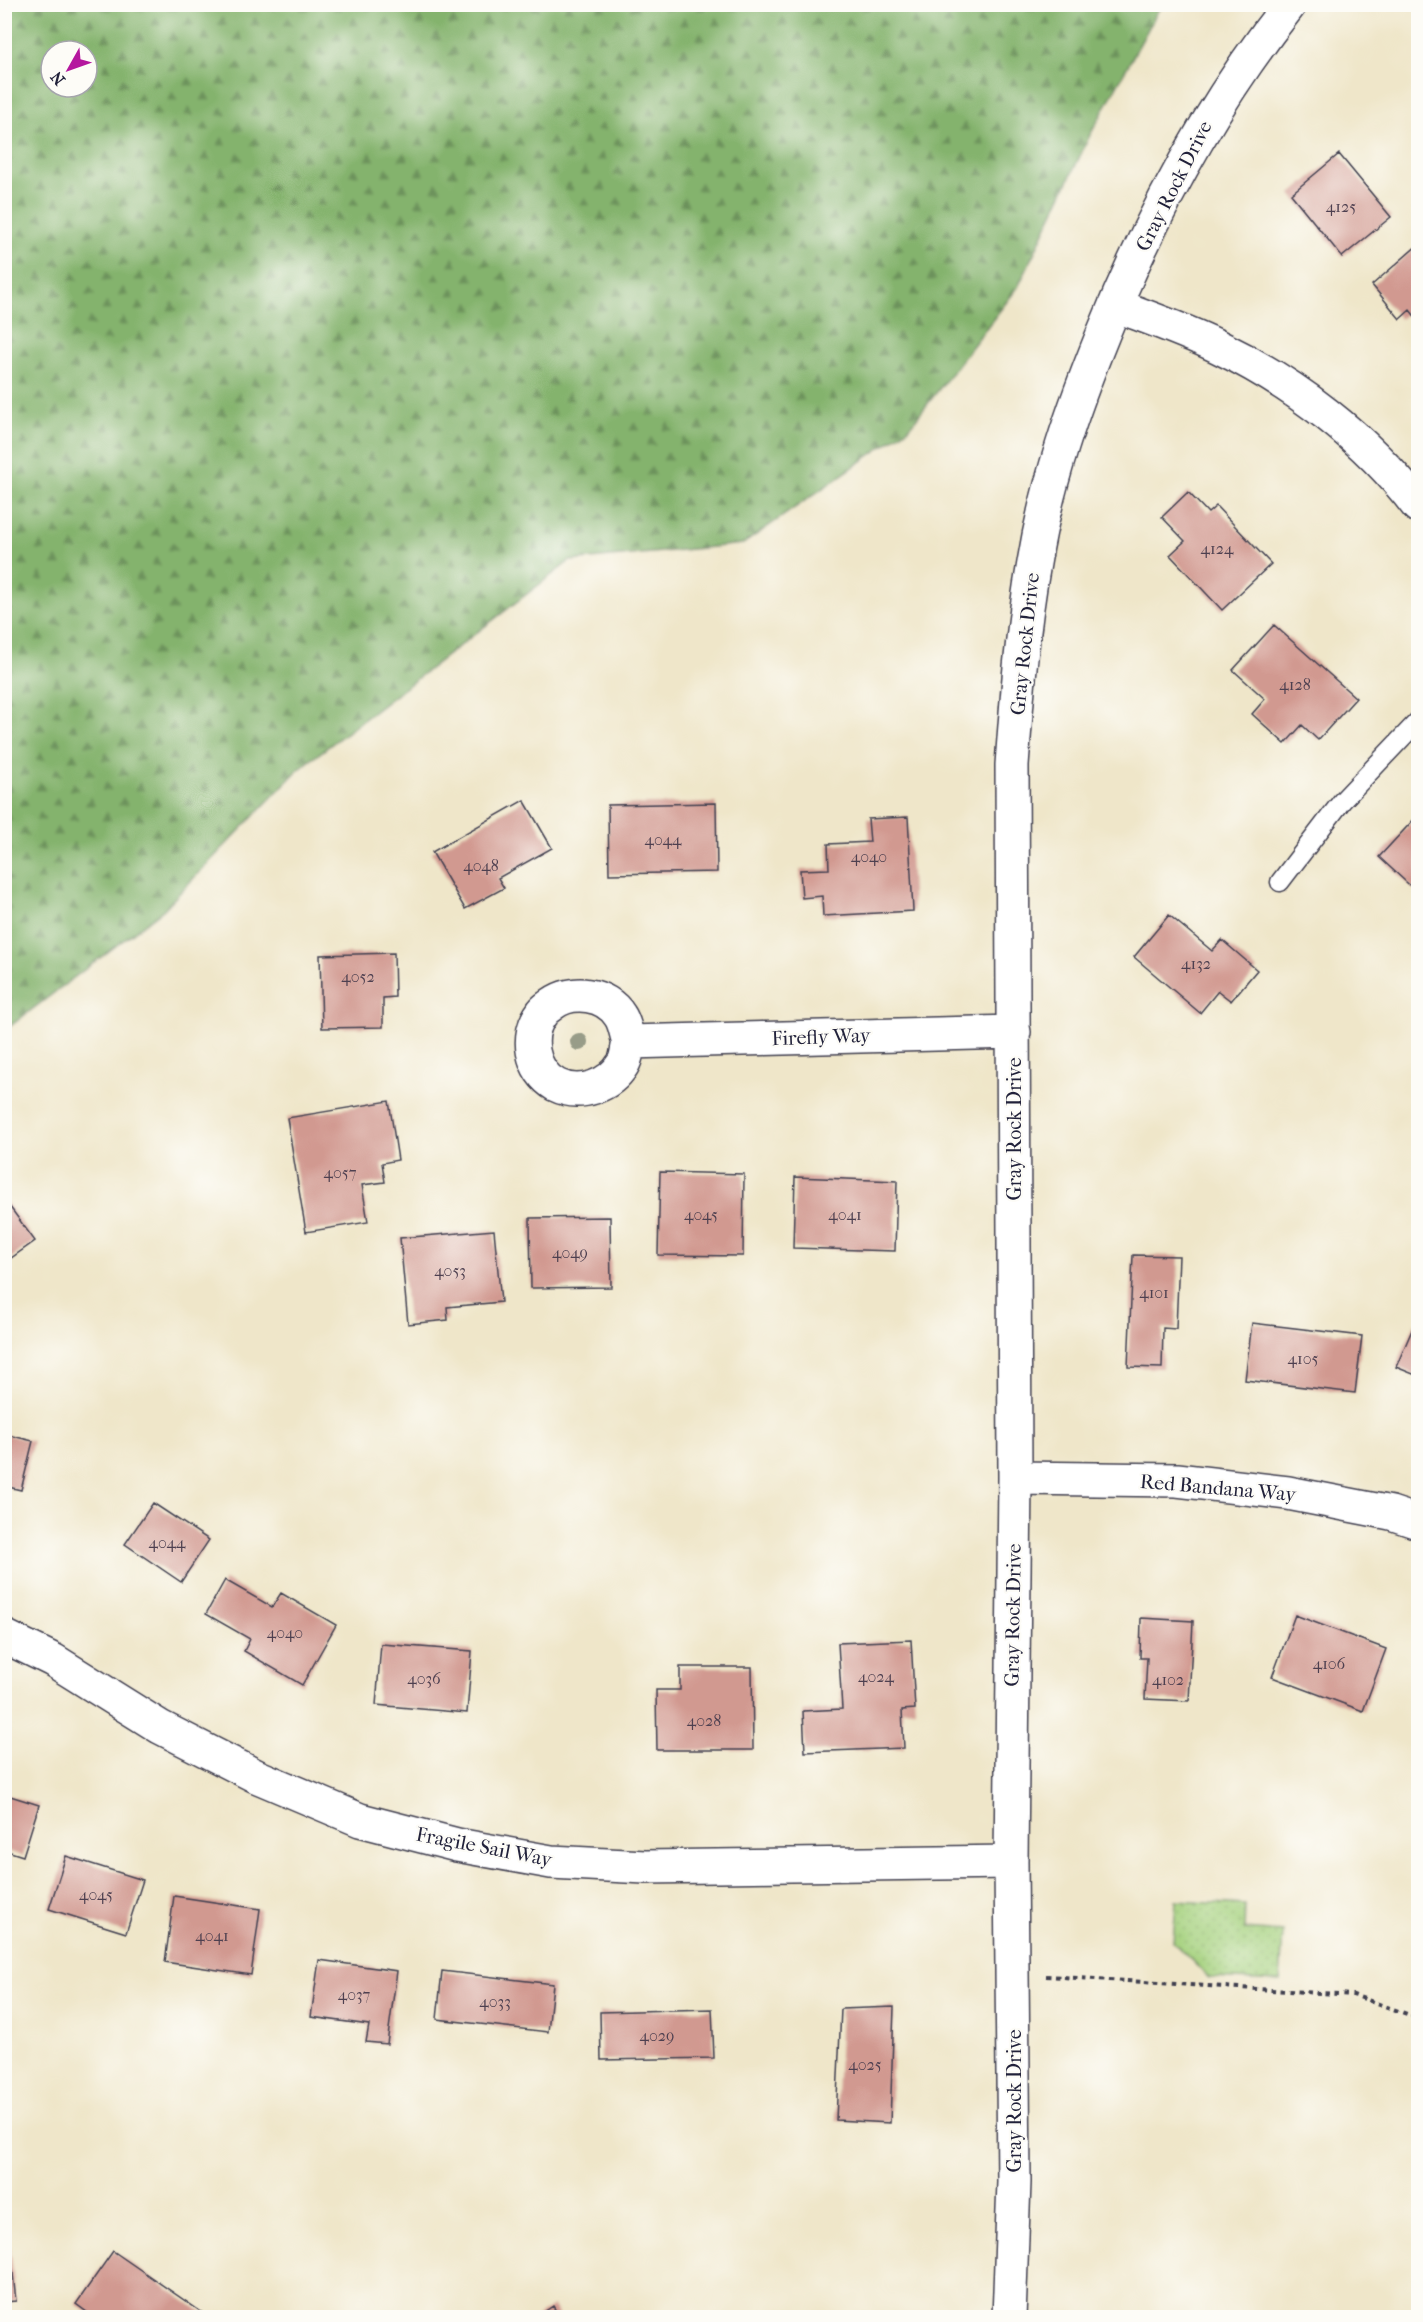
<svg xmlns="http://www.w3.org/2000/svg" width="1423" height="2322" viewBox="0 0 1423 2322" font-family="'IM FELL French Canon',serif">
<defs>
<pattern id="green-dots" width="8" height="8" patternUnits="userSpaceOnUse" patternTransform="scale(1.5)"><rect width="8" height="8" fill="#a5d17e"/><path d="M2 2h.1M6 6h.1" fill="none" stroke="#8eb36e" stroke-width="1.8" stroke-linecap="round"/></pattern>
<pattern id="forest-firs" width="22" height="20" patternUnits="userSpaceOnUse" patternTransform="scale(1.5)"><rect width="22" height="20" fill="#84b36d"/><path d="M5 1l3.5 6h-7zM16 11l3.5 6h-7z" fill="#6c915b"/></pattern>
</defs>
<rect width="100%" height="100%" fill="#fdfcf7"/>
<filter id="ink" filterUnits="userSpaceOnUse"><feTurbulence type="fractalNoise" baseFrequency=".0167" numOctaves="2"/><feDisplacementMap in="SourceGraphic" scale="12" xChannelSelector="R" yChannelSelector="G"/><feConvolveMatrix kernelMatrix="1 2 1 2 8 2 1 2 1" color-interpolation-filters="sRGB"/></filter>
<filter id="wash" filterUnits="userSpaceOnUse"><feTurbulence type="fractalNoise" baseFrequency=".008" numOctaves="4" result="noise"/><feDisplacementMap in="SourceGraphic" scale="24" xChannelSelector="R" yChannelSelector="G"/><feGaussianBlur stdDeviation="1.35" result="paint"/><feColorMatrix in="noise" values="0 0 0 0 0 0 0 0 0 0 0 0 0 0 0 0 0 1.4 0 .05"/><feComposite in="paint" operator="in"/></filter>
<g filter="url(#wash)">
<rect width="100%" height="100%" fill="#efe6c9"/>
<!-- green -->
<path fill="url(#green-dots)" stroke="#647a5c" stroke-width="1.5" d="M1176 1901 1245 1905 1244 1929 1283 1932 1280 1981 1209 1978 1173 1942Z"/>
<!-- forest -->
<path fill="url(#forest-firs)" stroke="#536a54" stroke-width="1.5" fill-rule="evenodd" d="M5 4H1161V5L1089 137 1018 287 909 428 743 544 570 561 299 769 163 910 5 1030ZM51 51H87V87H51Z"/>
<g id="blocks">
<!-- building -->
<path fill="#d19990" d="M1339 154 1391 217 1342 257 1291 194Z
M1418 245V320L1410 310 1400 319 1372 285Z
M1188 492 1208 513 1216 506 1271 564 1222 610 1170 555 1185 541 1162 517Z
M1274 625 1356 698 1318 740 1302 725 1285 744 1252 714 1265 699 1233 670Z
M524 800 552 848 498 878 504 888 465 909 432 852Z
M716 803 717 872 609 874 608 805Z
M1418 815V893L1379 857Z
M908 817 913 911 823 916 822 896 802 898 800 870 829 869 828 844 870 842 868 819Z
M1169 915 1212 951 1222 940 1257 970 1231 1001 1218 991 1200 1013 1134 957Z
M394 953 395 997 383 998V1027L322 1028 320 955Z
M389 1101 398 1160 382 1163 385 1182 362 1185 368 1222 306 1232 287 1118Z
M660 1172 744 1174 743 1256 658 1255Z
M795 1177 897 1181 895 1251 793 1248Z
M4 1199 35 1241 4 1263Z
M610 1217 611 1287 531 1288 530 1218Z
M494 1230 501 1302 447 1307 448 1320 408 1324 400 1238Z
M1133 1255 1179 1256 1176 1329 1163 1328 1162 1368 1128 1367Z
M1252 1323 1362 1336 1355 1393 1245 1380Z
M1415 1323 1418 1325V1376L1396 1367Z
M4 1434 33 1441 21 1490 4 1486Z
M153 1503 209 1540 181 1582 125 1544Z
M225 1580 272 1607 281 1593 336 1625 302 1685 244 1651 250 1639 206 1614Z
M1295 1615 1386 1649 1363 1711 1272 1677Z
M1141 1618 1193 1621 1189 1701 1145 1699 1147 1658H1140Z
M911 1640 915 1709 902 1710 904 1748 805 1752 803 1711 842 1709 838 1643Z
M381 1644 472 1651 467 1713 376 1705Z
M680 1667H752L753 1750H657L656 1690H680Z
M4 1794 39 1805 23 1856 4 1850Z
M66 1856 143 1880 126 1933 49 1909Z
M174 1896 260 1909 251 1975 165 1962Z
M319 1960 397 1971 387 2044 366 2042 369 2025 311 2017Z
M442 1971 553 1984 548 2032 437 2019Z
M894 2007 890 2123 836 2120 841 2009Z
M712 2009 714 2058 601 2060 600 2012Z
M9 2238 16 2301 4 2302V2239Z
M113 2251 210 2318H95L76 2304Z
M553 2306 560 2318H535Z"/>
</g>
</g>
<g filter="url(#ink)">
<use href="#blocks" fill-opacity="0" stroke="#413f50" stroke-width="1.5"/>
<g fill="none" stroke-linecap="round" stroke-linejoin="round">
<!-- lane casing -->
<g stroke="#413f50" stroke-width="21">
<path id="lane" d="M1280 882 1342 801 1418 721"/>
</g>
<!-- street casing -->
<g stroke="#413f50" stroke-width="36">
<path id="street" d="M1115 305C1149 318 1184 330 1217 346 1294 383 1366 438 1418 506
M629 1042C627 1049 627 1058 623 1064 610 1086 580 1097 556 1085 531 1071 525 1035 542 1013 544 1009 549 1007 552 1004 572 989 606 993 620 1016 625 1023 626 1034 629 1042L1014 1032
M1015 1478 1177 1480 1288 1493 1391 1513 1418 1522
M4 1636 53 1660 160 1727 256 1776 360 1820 457 1845 551 1862 645 1867 1011 1862
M1009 2318 1014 2182 1011 1862 1015 1478 1012 765C1017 697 1022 630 1034 563 1047 483 1073 408 1103 334 1151 215 1210 105 1290 4"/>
</g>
<!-- path -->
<path stroke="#413f50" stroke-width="4" stroke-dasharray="4.5 4.5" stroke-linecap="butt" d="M1046 1976 1353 1995 1418 2018"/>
<!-- lane -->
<use href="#lane" stroke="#fff" stroke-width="18"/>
<!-- street -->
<use href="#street" stroke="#fff" stroke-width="33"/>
</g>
<!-- trees -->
<circle fill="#989c88" cx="579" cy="1042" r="9"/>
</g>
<g text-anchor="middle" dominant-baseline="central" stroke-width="4.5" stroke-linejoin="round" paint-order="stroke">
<!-- number labels -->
<g font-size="16" fill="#4e4050">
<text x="1341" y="206">4125</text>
<text x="1217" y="548">4124</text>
<text x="1295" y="684">4128</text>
<text x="663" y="839">4044</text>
<text x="869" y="856">4040</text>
<text x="481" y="865">4048</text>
<text x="1196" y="963">4132</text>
<text x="358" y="976">4052</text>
<text x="340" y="1172">4057</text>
<text x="701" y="1214">4045</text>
<text x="845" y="1214">4041</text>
<text x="570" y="1252">4049</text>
<text x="450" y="1270">4053</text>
<text x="1154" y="1292">4101</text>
<text x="1303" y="1358">4105</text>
<text x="167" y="1542">4044</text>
<text x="285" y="1632">4040</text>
<text x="1329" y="1663">4106</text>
<text x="876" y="1676">4024</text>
<text x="424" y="1678">4036</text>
<text x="1168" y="1679">4102</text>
<text x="704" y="1720">4028</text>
<text x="96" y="1894">4045</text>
<text x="212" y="1935">4041</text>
<text x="354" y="1994">4037</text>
<text x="495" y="2001">4033</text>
<text x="657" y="2035">4029</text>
<text x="865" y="2064">4025</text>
</g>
<!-- street labels -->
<g font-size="20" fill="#22223b" stroke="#fdfcf7">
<text transform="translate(1174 186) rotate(-63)">Gray Rock Drive</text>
<text transform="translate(1025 644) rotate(-84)">Gray Rock Drive</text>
<text transform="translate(821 1037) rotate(-2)">Firefly Way</text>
<text transform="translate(1014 1129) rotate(-90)">Gray Rock Drive</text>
<text transform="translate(1218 1488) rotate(5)">Red Bandana Way</text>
<text transform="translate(1013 1615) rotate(-89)">Gray Rock Drive</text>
<text transform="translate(484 1847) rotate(11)">Fragile Sail Way</text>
<text transform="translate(1014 2101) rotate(-90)">Gray Rock Drive</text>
</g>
</g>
<!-- margin -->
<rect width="1423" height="2322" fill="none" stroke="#fdfcf7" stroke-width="24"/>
<!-- north arrow -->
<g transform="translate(69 69) rotate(230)"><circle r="28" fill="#fdfcf7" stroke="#a5a5ac" stroke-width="1.5"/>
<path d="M0-4.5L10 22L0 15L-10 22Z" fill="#b5179e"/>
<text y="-9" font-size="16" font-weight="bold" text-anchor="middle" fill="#22223b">N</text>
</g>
</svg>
